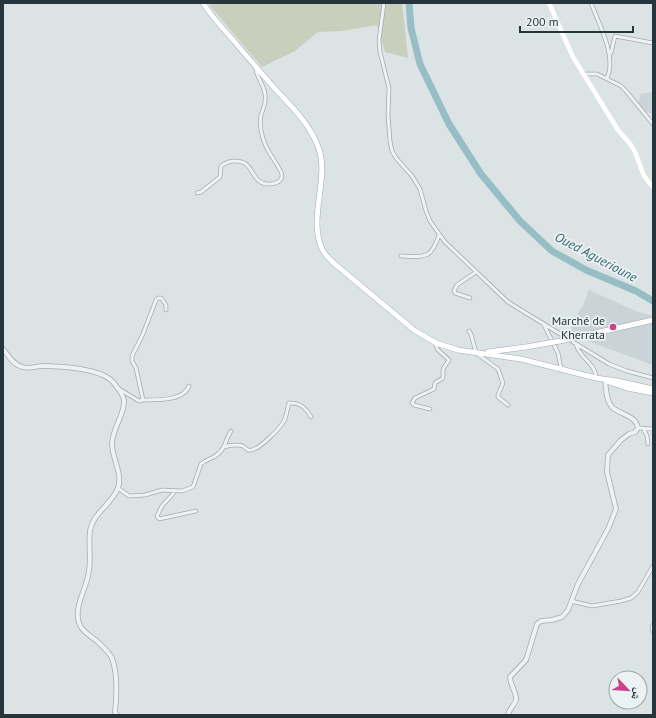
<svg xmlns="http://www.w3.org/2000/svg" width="656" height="718" viewBox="0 0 656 718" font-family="'PT Sans','Noto Naskh Arabic',sans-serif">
<rect width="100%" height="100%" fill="#dce3e5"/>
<!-- built -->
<path fill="#cad3d7" d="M653 92V114L642 110 638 105 641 94Z
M589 290 638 312 653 316V365L593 343 571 333 573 320 583 306Z"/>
<!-- green -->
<path fill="#c8cfbd" d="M209 3H402L408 58 385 52 377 25 341 31 318 32 295 51 262 67 211 7Z"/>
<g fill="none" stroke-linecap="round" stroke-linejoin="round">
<!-- river -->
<path stroke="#97bec5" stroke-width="7" d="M409 3 411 28 420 64 449 124 481 174 520 221 552 251 586 270 636 291 653 301"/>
<!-- minor casing -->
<g stroke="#a2abaf" stroke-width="4.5">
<path id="minor" d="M384 3 379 40 380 52 389 88 388 115 390 141 392 151 396 158 412 176 420 189 426 211 430 221 445 242 508 302 609 364 627 371 653 378
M591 3C599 24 617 57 607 78
M611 53 615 36 653 43
M584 74H597L621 86 626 91 653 124
M197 193 201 192 220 177 221 166C225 163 230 161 235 161 251 161 250 173 259 181 265 186 281 185 282 176 283 171 268 153 265 144 262 136 259 124 261 115 264 107 266 102 265 94 264 85 257 78 256 69
M401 256C426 257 431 259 439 235
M470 298 455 293 454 291 457 285 476 272
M543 323 558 353 561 368
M469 331 471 334 476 353 498 369 503 383 498 395V397L508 405
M576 344C579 358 596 363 596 378
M119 389 139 401 143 400 136 368 132 361V356L143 334 156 300 158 298H161L166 305V310
M143 400C156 400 184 401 189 386
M430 409 414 405 412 403 415 398 434 389 435 383 443 378V369L449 360 437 349 436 343
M638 428 653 429
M643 428 647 436 648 444
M224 447C230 445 236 444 243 446 244 447 246 449 248 450 257 453 280 428 284 421 287 415 287 409 289 403 300 402 306 408 311 417
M118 488 129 496 145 495 162 490 182 491 193 487 201 464C207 459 215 458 220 452 226 446 226 438 231 431
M175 491 172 495 162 506 157 516 159 519 196 511
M571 601 592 606 621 601 631 598 638 592 653 566
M653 625 652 628 653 632"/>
</g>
<!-- tertiary casing -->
<g stroke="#a2abaf" stroke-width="5.5">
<path id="tertiary" d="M3 349C8 355 14 366 23 367 28 369 35 367 41 366 59 366 101 368 113 382 117 387 123 394 124 400 125 415 112 428 112 444 112 458 123 474 118 488 112 504 92 514 90 531 88 546 92 562 88 576 85 591 74 607 79 623 82 632 91 636 98 642 103 647 109 652 112 658 118 675 117 694 115 712L117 715
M508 715C509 709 514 706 516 700 517 693 510 685 510 677L526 660 537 624 541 621 552 620 562 617 568 610 578 584 608 529 616 509 607 472 608 455 621 440 629 434 635 432 638 428C636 415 620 415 612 407 606 401 606 388 605 380"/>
</g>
<!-- primary casing -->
<g stroke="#9cacb0" stroke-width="6">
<path id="primary" d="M203 3C212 17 223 29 234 41 248 58 263 75 278 92 294 109 311 126 319 149 329 180 308 218 322 249 325 255 330 260 336 265L414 330 436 343 458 350 521 359 596 378 617 381 653 389
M488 352 526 347
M609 382 627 388 653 393"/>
</g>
<!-- minor -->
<use href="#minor" stroke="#eef2f4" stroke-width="3"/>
<!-- tertiary -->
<use href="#tertiary" stroke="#eef2f4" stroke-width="4"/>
<!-- secondary -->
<path stroke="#fff" stroke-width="4.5" d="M549 3 573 57 618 130 631 145 635 152 644 176 653 187"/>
<!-- primary -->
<use href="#primary" stroke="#fff" stroke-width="5"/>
<!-- primary-bridge casing -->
<g stroke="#9cacb0" stroke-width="6" stroke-linecap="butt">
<path id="primary-bridge" d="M526 347 560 341 653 320"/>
</g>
<!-- primary-bridge -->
<use href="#primary-bridge" stroke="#fff" stroke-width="5"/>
</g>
<!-- markers -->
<circle fill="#c84389" stroke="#ebf2f3" stroke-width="1.5" cx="613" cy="327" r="4"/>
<g text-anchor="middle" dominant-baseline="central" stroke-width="3.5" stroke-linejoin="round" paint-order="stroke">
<!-- poi labels -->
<g font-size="12" fill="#26353b" stroke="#ebf2f3" text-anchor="end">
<text x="605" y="320">Marché de<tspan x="605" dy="14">Kherrata</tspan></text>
</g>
<!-- water labels -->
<g font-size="13" font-style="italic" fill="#32626d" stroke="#ebf2f3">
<text transform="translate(596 257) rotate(28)">Oued Aguerioune</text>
</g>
</g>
<!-- border -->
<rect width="656" height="718" fill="none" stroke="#26353b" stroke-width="8"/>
<!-- north arrow -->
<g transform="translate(628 690) rotate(115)"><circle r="19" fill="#ebf2f3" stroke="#9ca6a9"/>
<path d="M0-3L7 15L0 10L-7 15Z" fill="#c84389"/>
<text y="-6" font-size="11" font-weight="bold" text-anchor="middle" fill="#26353b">ش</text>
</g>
<!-- scale -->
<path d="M520 26v6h113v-6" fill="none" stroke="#26353b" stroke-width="2"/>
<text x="526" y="26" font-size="12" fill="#26353b" stroke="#ebf2f3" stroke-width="3" paint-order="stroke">200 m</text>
</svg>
